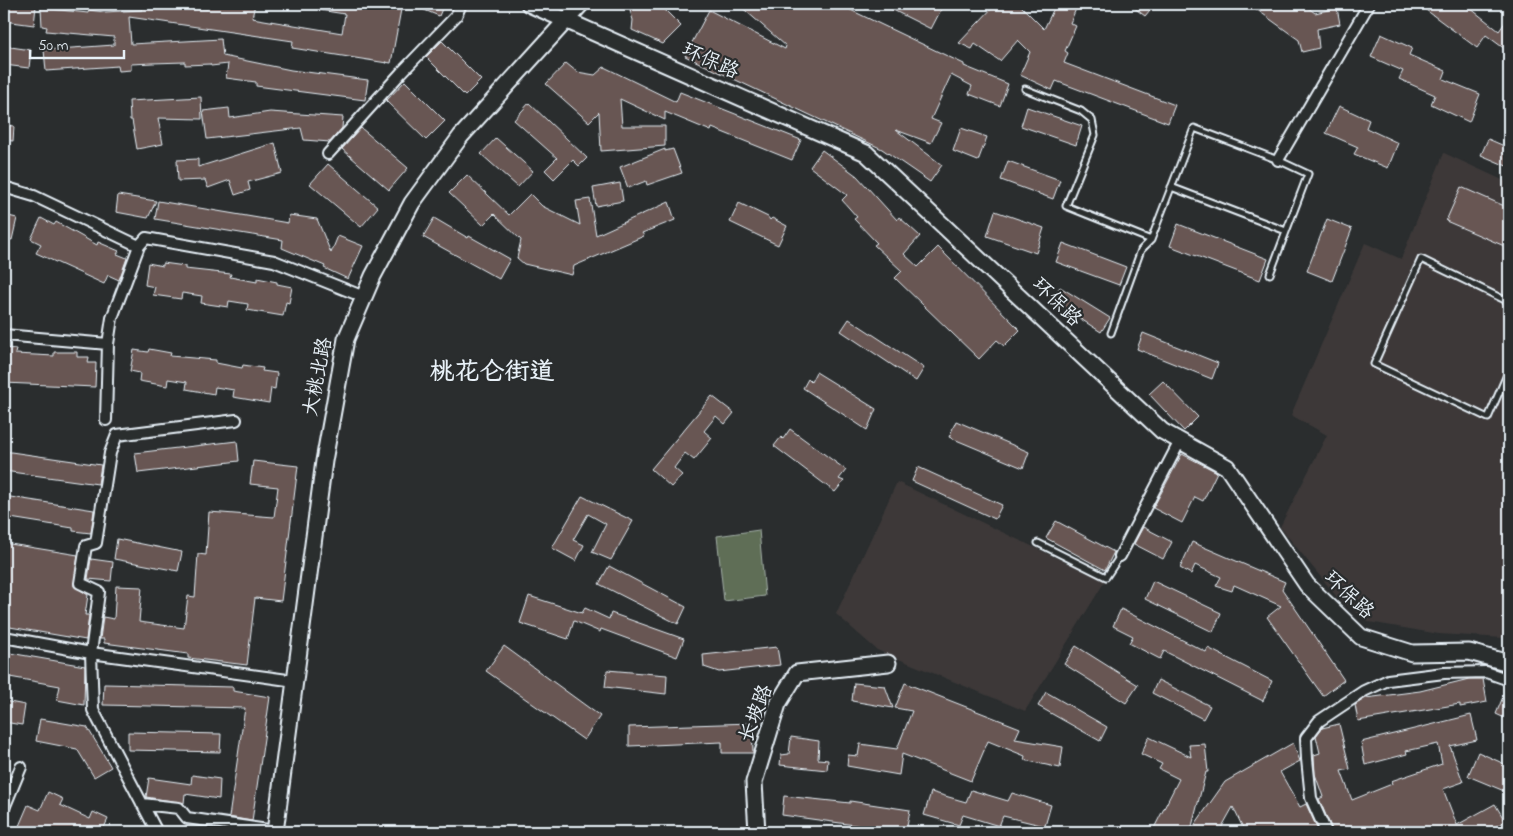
<svg xmlns="http://www.w3.org/2000/svg" width="1513" height="836" viewBox="0 0 1513 836" font-family="'Indie Flower','LXGW WenKai TC',sans-serif">
<rect width="100%" height="100%" fill="#2a2d2e"/>
<filter id="ink" filterUnits="userSpaceOnUse"><feTurbulence type="fractalNoise" baseFrequency=".02" numOctaves="2"/><feDisplacementMap in="SourceGraphic" scale="10" xChannelSelector="R" yChannelSelector="G"/><feConvolveMatrix kernelMatrix="1 2 1 2 8 2 1 2 1" color-interpolation-filters="sRGB"/></filter>
<g filter="url(#ink)">
<!-- built -->
<path fill="#3d3939" d="M1444 153 1509 183V633L1504 638 1439 634 1369 622 1337 597 1280 527 1327 435 1291 415 1365 243 1401 259Z
M897 482 1105 581 1025 711 877 650 836 614Z"/>
<!-- green -->
<path fill="#5f6e57" stroke="#a4b0a8" d="M759 530 765 596 724 601 717 536Z"/>
<!-- building -->
<path fill="#685652" stroke="#e8f1f8" d="M4 4 36 6 34 25 4 21Z
M143 4H174L207 9V4H255L252 18 342 33 345 14 319 10V4H402L391 63 385 62 387 63 292 48 293 41 129 17 131 44 221 39 223 56 291 70 368 80 365 100 256 86V82L226 78 228 64 211 66 210 64 185 65V62L152 63 131 64V70L119 71 118 66 46 71 44 50 114 45V37L46 31 47 27 42 26 41 8 88 13 89 10 104 12 142 10Z
M410 4H444L439 16Z
M628 4H659L681 26 663 44 632 30 633 20Z
M738 4H838L964 64V66L1008 84 1000 106 969 94 972 86 951 75 931 119 941 123 931 143 896 130 942 165 930 182 882 149 685 56 709 10 785 49 786 46Z
M881 4H944L931 29Z
M996 4H1019L1044 29 1056 4H1078L1070 23 1076 26 1065 51 1068 53 1064 63 1175 105 1168 123 1056 81 1052 90 1020 75 1030 52 1018 40 1000 61 975 44 972 49 959 43Z
M1129 4H1155L1145 16Z
M1249 4H1303L1315 13 1337 8 1340 24 1317 29 1319 48 1302 52 1299 40Z
M1418 4H1465L1499 31 1509 17V52L1486 35 1477 48Z
M1381 34 1412 48 1409 55 1446 71 1443 79 1480 94 1469 122 1431 104 1435 95 1399 79 1403 71 1371 57Z
M442 41 481 80 465 96 426 57Z
M4 46 31 50 29 68 4 65Z
M566 63 577 72 595 75 604 67 676 102 680 92 801 140 792 160 712 128 711 131 665 112V120L620 99 622 126H665V146L601 151 599 112 589 122 546 84Z
M405 81 445 121 426 140 386 101Z
M201 97 202 119 158 118 163 144 137 149 132 120H130L129 101Z
M529 103 587 158 579 166 573 160 554 179 545 170 557 158 514 120Z
M1339 106 1369 120 1366 128 1398 143 1388 168 1354 154 1358 147 1326 133Z
M1027 107 1082 126 1076 145 1021 126Z
M229 108 230 118 270 112 343 117 342 128 330 142 304 140 301 128 207 139 203 111Z
M4 125 14 126 13 141 4 140Z
M361 128 408 168 389 190 342 149Z
M961 128 987 137 978 161 953 151Z
M496 138 533 171 518 187 481 154Z
M1488 139 1509 148V167L1481 155Z
M275 143 282 173 248 182 250 190 235 195 230 180 208 188 205 180 178 181 177 160 198 159V167Z
M665 149V151L673 149 682 173 647 185 646 181 628 188 620 167Z
M822 150 857 176 897 220 899 217 920 236 904 254 918 267 938 247 1020 330 1004 346 997 340 979 359 895 278 902 271 874 245 877 243 854 219 857 217 842 200 847 195 810 167Z
M1008 161 1060 180 1053 199 1001 180Z
M328 164 378 207 361 227 310 184Z
M467 175 509 215 530 194 542 206 580 225 576 201 590 199 596 235 669 202 675 220 642 233 644 236 574 266 572 275 524 264 517 258 521 240 494 214 483 225 449 193Z
M620 183 623 201 596 206 593 188Z
M1461 187 1509 208V248L1446 221Z
M118 195 156 201 148 218 116 212Z
M158 201 288 223 289 215 317 219 331 253 338 236 363 246 348 279 324 268 325 266 282 248 283 240 155 219Z
M739 203 768 217 770 220 772 218 787 226 778 245 730 222Z
M995 211 1044 228 1036 253 987 236Z
M4 215 17 218 12 240 4 238Z
M41 218 54 225 56 222 97 245 98 242 119 251 117 254 127 258 119 280 108 275 104 284 36 253 41 244 31 239Z
M434 218 468 238 469 236 510 259 499 279 423 237Z
M1327 219 1352 229 1332 281 1307 271Z
M1178 224 1268 259 1260 280 1170 246Z
M1063 243 1126 267 1119 285 1056 262Z
M148 263 163 266V263L185 266V269L231 274 230 277 257 282V278L277 282V284L292 287 289 303 286 302 283 316 247 310 248 304 229 301 228 307 201 303 202 296 182 293 181 299 153 295 155 287 145 285Z
M1060 287 1110 318 1101 332 1051 300Z
M849 319 924 368 916 381 841 331Z
M1143 333 1218 363 1212 379 1137 349Z
M4 348 16 349 15 354 35 355 54 356V352H77V357H89L88 363H96L95 387 4 383Z
M149 349 171 353 170 356 216 360V363L242 368 243 365 263 368 262 371 277 373 275 389 271 388 269 403 233 397 234 390 215 387 214 394 186 389 187 382 168 379 167 386 139 381 140 373 130 371 134 350 148 352Z
M816 372 876 409 867 430 803 388 808 379 811 382Z
M1163 381 1198 417 1184 431 1149 394Z
M712 396 734 413 725 424 716 416 704 431 712 438 694 460 685 453 674 468 682 475 671 487 651 469Z
M956 421 1029 452 1023 468 949 437Z
M790 429 846 470 839 479 844 481 835 492 774 446 781 437 783 439Z
M237 441 239 461 138 473 135 453Z
M4 451 101 465 98 484 4 471Z
M1182 454 1217 472 1203 501 1195 497 1182 523 1153 508Z
M253 461 298 466 281 601 255 598 247 665 188 658V654L104 643V639H100L103 617 114 619 116 586 142 587 139 622 184 628 188 596 195 597 198 554 206 555 209 512 274 517 278 487 250 484Z
M918 467 1002 505 995 519 912 481Z
M4 496 94 510 91 533 73 531V528L4 517Z
M582 496 633 521 611 560 592 552 606 524 588 514 573 540 584 545 576 561 552 548Z
M1056 521 1114 552 1105 570 1046 538Z
M1143 527 1172 542 1163 559 1134 544Z
M117 539 182 552 178 571 114 559Z
M1192 542 1285 582 1282 589 1344 680 1323 696 1267 617 1281 606 1234 585 1232 591 1216 586 1221 577 1195 565 1191 574 1180 568Z
M4 543 78 555 74 586 88 595 85 615H89L86 640 4 626Z
M91 559 113 562 111 581 88 579Z
M609 566 686 607 678 624 599 584Z
M1153 581 1221 613 1213 632 1145 599Z
M529 596 582 613 585 608 609 619 611 613 684 639 677 657 601 629 600 632 574 621 568 639 520 623Z
M1121 609 1206 652 1208 648 1272 681 1263 701 1164 651 1160 659 1129 643 1133 636 1113 626Z
M504 646 600 716 584 740 486 671Z
M1076 646 1138 685 1126 703 1064 664Z
M777 647 780 665 719 672 704 667 703 655Z
M4 652 85 666 84 705 57 700 60 686 4 676Z
M607 670 667 675 666 694 605 687Z
M1469 679H1483L1487 702 1460 707V704L1358 721 1355 705 1366 698 1420 691Z
M1158 680 1210 706 1203 719 1152 693Z
M854 683 885 686 893 708 852 701Z
M905 683 1020 728 1015 739 1063 747 1060 768 1024 760 1025 756 988 741 971 781 902 754 899 775 847 766 848 755 858 756 860 744 897 749 912 711 895 708Z
M104 684 233 687V691L270 697 252 821 229 817 245 708 103 705Z
M1507 687H1509V720L1496 714Z
M1046 692 1107 727 1100 741 1038 706Z
M4 701 25 705 22 725 4 722Z
M1471 715 1477 740 1450 746 1463 782 1443 789 1457 825 1495 804 1505 821 1487 832H1333L1319 799 1323 797 1315 774 1314 755 1320 753 1316 736 1322 728 1339 724 1350 769 1341 771 1352 800 1392 784 1391 781 1442 764 1438 744 1406 751 1407 754 1365 765 1361 742Z
M40 719 87 727 111 767 94 777 77 749 36 741Z
M752 723 753 753H722V742L629 746V727Z
M128 732 221 734 220 752 128 750Z
M791 737 819 741 818 759 828 760 827 770 780 765 781 755 789 754Z
M1149 737 1191 757 1189 745 1205 744 1208 772H1206L1191 830 1225 782 1293 743 1300 761 1280 772 1300 807 1306 804 1319 832H1245L1233 807 1219 832H1152L1179 779 1159 769 1162 764 1141 754Z
M1478 752 1509 766V793L1468 776Z
M192 775 220 779 219 799 185 794 184 803 146 797 149 778 191 784Z
M971 790 1008 801 1012 793 1051 805 1045 826 1003 816 999 826 963 815 959 825 924 815 931 792 966 802Z
M48 792 63 799 60 805 90 819 93 812 108 819 102 832H34L19 826 28 805 40 810Z
M784 796 850 803V801L910 810 906 832 782 815Z"/>
<g fill="none" stroke-linecap="round" stroke-linejoin="round">
<!-- lane casing -->
<g stroke="#e8f1f8" stroke-width="9">
<path id="lane" d="M1025 89 1081 111 1092 120 1095 135 1066 206 1151 240
M1171 187 1286 231
M1509 302 1421 259 1374 364 1488 418 1509 370
M1111 333 1141 250 1151 240 1194 128 1278 160 1308 174 1270 274
M1038 543 1106 577 1120 556"/>
</g>
<!-- street casing -->
<g stroke="#e8f1f8" stroke-width="14">
<path id="street" d="M328 154 401 73 456 16 461 4
M1278 160 1369 4
M4 187 34 196 139 246
M4 335 108 344
M106 420 108 344 112 318 139 246 146 238 274 261 364 297
M1120 556 1180 441
M4 637 91 653 295 681
M142 804 179 808 187 818 275 831
M4 808 21 767
M157 832 93 710 91 653 99 592 80 583 86 546 96 543 110 453 117 435 236 420
M1326 832 1311 798 1307 759 1306 738 1319 721 1364 691 1388 680 1444 673 1486 672 1509 680"/>
</g>
<!-- secondary casing -->
<g stroke="#e8f1f8" stroke-width="19">
<path id="secondary" d="M529 4 866 153 1162 431 1227 467 1307 585 1361 637 1412 653 1469 652 1509 663
M275 832 324 461 346 339 373 276 412 203 461 136 581 4
M757 832 754 782 778 704 797 673 888 663"/>
</g>
<!-- lane -->
<use href="#lane" stroke="#2a2d2e" stroke-width="5"/>
<!-- street -->
<use href="#street" stroke="#2a2d2e" stroke-width="10"/>
<!-- secondary -->
<use href="#secondary" stroke="#2a2d2e" stroke-width="15"/>
</g>
</g>
<g text-anchor="middle" dominant-baseline="central" stroke-width="4.5" stroke-linejoin="round" paint-order="stroke">
<!-- street labels -->
<g font-size="20" fill="#e8f1f8" stroke="#2a2d2e">
<text transform="translate(710 62) rotate(24)">环保路</text>
<text transform="translate(1056 303) rotate(44)">环保路</text>
<text transform="translate(319 377) rotate(-79)">大桃北路</text>
<text transform="translate(1348 596) rotate(43)">环保路</text>
<text transform="translate(757 714) rotate(-69)">长坡路</text>
</g>
<!-- district labels -->
<g font-size="25" font-weight="bold" fill="#e8f1f8" stroke="#2a2d2e">
<text x="492" y="373">桃花仑街道</text>
</g>
</g>
<!-- margin -->
<rect width="1513" height="836" fill="none" stroke="#2a2d2e" stroke-width="20"/>
<rect x="10" y="10" width="1493" height="816" fill="none" stroke="#e8f1f8" stroke-width="2" filter="url(#ink)"/>
<!-- scale -->
<path d="M30 50v8h94v-8" fill="none" stroke="#e8f1f8" stroke-width="2.5"/>
<text x="38" y="50" font-size="15" fill="#e8f1f8" stroke="#2a2d2e" stroke-width="4" paint-order="stroke">50 m</text>
</svg>
